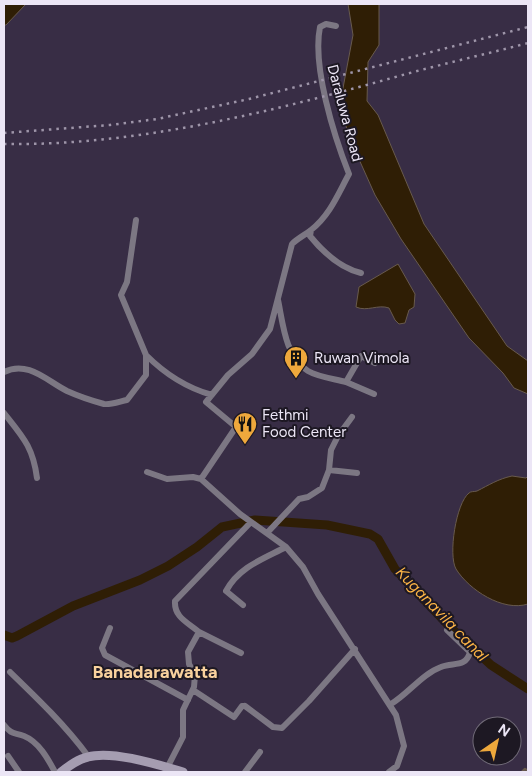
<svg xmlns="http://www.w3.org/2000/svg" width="532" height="776" viewBox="0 0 532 776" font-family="Figtree,sans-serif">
<rect width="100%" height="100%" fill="#382d45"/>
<!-- water -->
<path fill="#2f1e05" stroke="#685a4d" d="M4 4H26L6 25H4Z
M348 4H379V45L368 62 367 101 378 115 424 224 507 346 528 361V394L514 388 503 373 469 338 401 239 375 195 349 137 340 104 353 35Z
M398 264 415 294 414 307 409 310 405 323 399 324 395 320 389 308C378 304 367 312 356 307L359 287Z
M512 476 526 478 528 476V604C503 612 469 590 456 569 448 555 456 503 469 493 471 491 474 492 477 491 489 485 498 479 512 476Z"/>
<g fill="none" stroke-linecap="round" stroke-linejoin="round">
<!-- stream -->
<path stroke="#685a4d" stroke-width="2.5" d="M522 772 525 769 528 771"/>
<!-- canal -->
<path stroke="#2f1e05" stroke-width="9" d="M4 635 12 638 17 636 73 606 140 580 168 566 197 547 222 527 255 520 327 525 370 534 378 539 395 569 450 627 491 665 528 689"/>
<!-- street -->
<path stroke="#7c7783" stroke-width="6" d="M311 230 310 236C323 252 340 268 361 273
M278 300C283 323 285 357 308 371 318 377 335 379 346 382L361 356 375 363
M146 355C164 373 187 388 212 395
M4 372C28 360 47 381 67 391 78 396 93 401 104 404 111 405 121 401 127 400L146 375V355L121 295 127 282 136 220
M346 382 374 394
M4 413C23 437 33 447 37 478
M329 470 357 473
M147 472 167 479 193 477 201 479 240 514 286 547 303 567 318 594 396 715 404 746 397 766 389 772
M201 479 236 427 206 402 228 375 252 354 270 329 292 244C298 238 305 235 311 230 330 215 338 194 349 174 334 136 312 66 320 27L326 24 336 26
M267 533 299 499 308 497 322 488 329 470 331 450 338 436 352 417
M243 605 226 591C239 567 263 559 286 547
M110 628 102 648 105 655 188 700
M199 632 241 653
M10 672C38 699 65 725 88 756
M193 690 234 717 242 706H245
M391 704C408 694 422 674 441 667 453 662 466 668 470 652L447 630
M245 706 273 727 282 728 309 701 355 649
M4 725C12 735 13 732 24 736 39 742 48 759 55 772
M8 756 19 772
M165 772 183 737V710L194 687 195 675 189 664 188 652 199 632C187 622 174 617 175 601L251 522
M245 772 260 752"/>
<!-- secondary -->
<path stroke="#a59db1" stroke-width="9" d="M61 772C69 766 78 759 88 757 112 750 159 765 183 772"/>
<!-- rail -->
<path stroke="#9e95a9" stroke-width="2.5" stroke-dasharray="2.5 5" stroke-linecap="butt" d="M4 133 110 125 157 119 249 99 528 27
M4 144C136 146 265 113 392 78 437 65 483 55 528 43"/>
</g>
<!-- icons -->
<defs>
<g id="building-pin" transform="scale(1.25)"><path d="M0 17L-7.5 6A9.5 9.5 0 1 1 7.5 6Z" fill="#eea83c" stroke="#1d1823"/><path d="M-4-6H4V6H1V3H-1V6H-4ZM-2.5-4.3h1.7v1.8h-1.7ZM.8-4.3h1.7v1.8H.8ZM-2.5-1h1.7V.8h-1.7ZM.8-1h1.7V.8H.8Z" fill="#111"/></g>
<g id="restaurant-pin" transform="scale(1.25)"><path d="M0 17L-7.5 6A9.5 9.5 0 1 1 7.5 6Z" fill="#eea83c" stroke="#1d1823"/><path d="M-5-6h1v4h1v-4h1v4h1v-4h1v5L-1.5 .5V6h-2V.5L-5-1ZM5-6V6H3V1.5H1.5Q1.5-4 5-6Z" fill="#111"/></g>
</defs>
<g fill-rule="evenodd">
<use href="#building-pin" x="296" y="358"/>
<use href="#restaurant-pin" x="245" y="424"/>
</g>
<g text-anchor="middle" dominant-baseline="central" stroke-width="4" stroke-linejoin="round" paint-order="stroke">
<!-- street labels -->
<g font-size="15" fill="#ece6f6" stroke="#1d1823">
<text transform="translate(345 113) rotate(75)">Daraluwa Road</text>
</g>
<!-- poi labels -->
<g font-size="15" fill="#ece6f6" stroke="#1d1823" text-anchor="start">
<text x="314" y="358">Ruwan Vimola</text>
<text x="262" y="415">Fethmi<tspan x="262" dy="17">Food Center</tspan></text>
</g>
<!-- water labels -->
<g font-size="16" font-style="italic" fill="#fcb446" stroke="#1d1823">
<text transform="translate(442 614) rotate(46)">Kuganavila canal</text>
</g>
<!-- quarter labels -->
<g font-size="18" font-weight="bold" fill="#f8d19d" stroke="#1d1823">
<text x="155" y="672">Banadarawatta</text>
</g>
</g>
<!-- border -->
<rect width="532" height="776" fill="none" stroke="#ece6f6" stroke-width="10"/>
<!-- north arrow -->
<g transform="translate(497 741) rotate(34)"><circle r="24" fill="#1d1823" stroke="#706a77"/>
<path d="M0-4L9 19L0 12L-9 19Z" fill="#eea83c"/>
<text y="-8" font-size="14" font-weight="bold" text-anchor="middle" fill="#ece6f6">N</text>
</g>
</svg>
